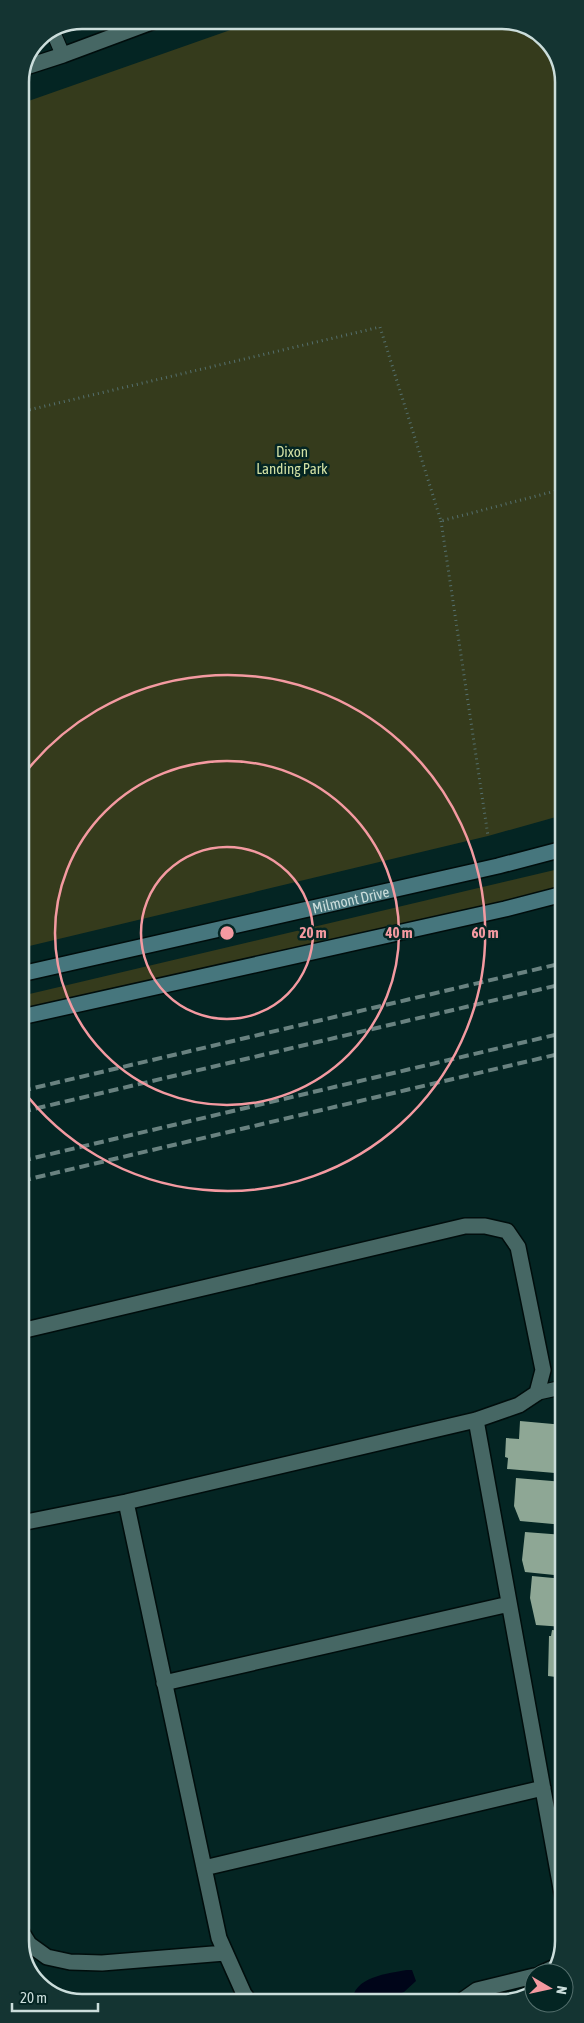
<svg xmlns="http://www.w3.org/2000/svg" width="584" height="2023" viewBox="0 0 584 2023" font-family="'Asap Condensed',sans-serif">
<rect width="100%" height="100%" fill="#042523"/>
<!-- green -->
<path fill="#353b1c" d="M259 20H510L543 35 563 69V815L488 836 21 948 20 104Z
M563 868V887L21 1017V996Z"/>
<!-- water -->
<path fill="#000519" d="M407 1970H412L416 1981 404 1992 393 1996 391 2002H353C351 1977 390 1973 407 1970Z"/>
<!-- building -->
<path fill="#8ea795" d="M520 1421 564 1425V1463H555V1473L507 1469 508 1458 505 1457 506 1438 519 1439Z
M516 1478 564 1482V1525L520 1521 514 1506Z
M525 1532 564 1535V1576L525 1572 522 1560Z
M532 1576 564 1579V1627L536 1625 530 1598Z
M552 1630 564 1631V1678L548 1676 549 1636H551Z
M561 1680H564V1727L557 1726 558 1714H555L558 1687 560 1688Z"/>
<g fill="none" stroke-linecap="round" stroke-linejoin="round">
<!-- lane casing -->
<g stroke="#000d0c" stroke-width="16">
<path id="lane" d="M53 32 63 55
M537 1393 564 1387"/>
</g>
<!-- street casing -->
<g stroke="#000d0c" stroke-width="18">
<path id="street" d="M26 67 63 55 157 20
M21 1331 465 1226H485L507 1231 518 1247 543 1370 537 1393 519 1405 476 1420 126 1502 21 1523
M476 1420 564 1905
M126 1502 219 1938 244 1994 250 2002
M164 1683 509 1604
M204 1868 543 1788
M21 1931 29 1944 47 1957 70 1962 102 1963 225 1953
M542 1973 555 1967
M460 2002 477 1990 534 1976"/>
</g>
<!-- secondary casing -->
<g stroke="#000d0c" stroke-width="18">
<g id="secondary">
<path id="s1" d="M21 974 498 866 563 849"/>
<path d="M21 1017 505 909 563 894"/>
</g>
</g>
<!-- path -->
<path stroke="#55706e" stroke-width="3" stroke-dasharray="1 4" stroke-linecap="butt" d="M20 412 380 327 441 521 563 489
M441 521 488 836"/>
<!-- lane -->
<use href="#lane" stroke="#466764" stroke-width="14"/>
<!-- street -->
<use href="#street" stroke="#466764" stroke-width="15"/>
<!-- secondary -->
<use href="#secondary" stroke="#46767d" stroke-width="15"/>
<!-- rail -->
<path stroke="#698280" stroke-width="4" stroke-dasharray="10 5" stroke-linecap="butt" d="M21 1091 563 963
M21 1112 563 984
M21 1161 563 1033
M21 1181 563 1053"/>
</g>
<!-- distance rings -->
<g fill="none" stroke="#f49aa1" stroke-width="2.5">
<circle cx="227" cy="933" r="86"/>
<circle cx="227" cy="933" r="172"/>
<path d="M21 778A258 258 0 1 1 21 1088"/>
</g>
<g text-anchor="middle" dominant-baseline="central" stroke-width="5" stroke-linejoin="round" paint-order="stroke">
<!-- park labels -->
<g font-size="15" fill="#d1dfa3" stroke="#042523">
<text x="292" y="451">Dixon<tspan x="292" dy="17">Landing Park</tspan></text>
</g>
<!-- street labels -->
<g font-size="15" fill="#cbdddb" stroke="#042523">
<text stroke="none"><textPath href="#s1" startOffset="338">Milmont Drive</textPath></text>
</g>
</g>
<!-- crop -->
<path d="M0 0H584V2023H0ZM82 29H502A53 53 0 0 1 555 82V1941A53 53 0 0 1 502 1994H82A53 53 0 0 1 29 1941V82A53 53 0 0 1 82 29Z" fill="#143432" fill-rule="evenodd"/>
<path fill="none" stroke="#cbdddb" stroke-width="2.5" d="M82 29H502A53 53 0 0 1 555 82V1941A53 53 0 0 1 502 1994H82A53 53 0 0 1 29 1941V82A53 53 0 0 1 82 29Z"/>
<circle cx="227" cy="933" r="8" fill="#f49aa1" stroke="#042523" stroke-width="2.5"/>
<g font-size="15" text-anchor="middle" font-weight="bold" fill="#f49aa1" stroke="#042523" stroke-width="5" stroke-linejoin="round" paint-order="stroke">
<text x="313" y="938">20 m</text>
<text x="399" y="938">40 m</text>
<text x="485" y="938">60 m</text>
</g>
<!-- north arrow -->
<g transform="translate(549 1988) rotate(99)"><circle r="24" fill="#042523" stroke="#546f6d"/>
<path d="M0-4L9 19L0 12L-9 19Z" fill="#f49aa1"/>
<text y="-8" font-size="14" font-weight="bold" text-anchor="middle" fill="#cbdddb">N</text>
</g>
<!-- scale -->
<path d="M12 2003v8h86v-8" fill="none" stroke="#cbdddb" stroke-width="2.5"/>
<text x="20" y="2003" font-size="15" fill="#cbdddb" stroke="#042523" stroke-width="4" paint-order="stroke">20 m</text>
</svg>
